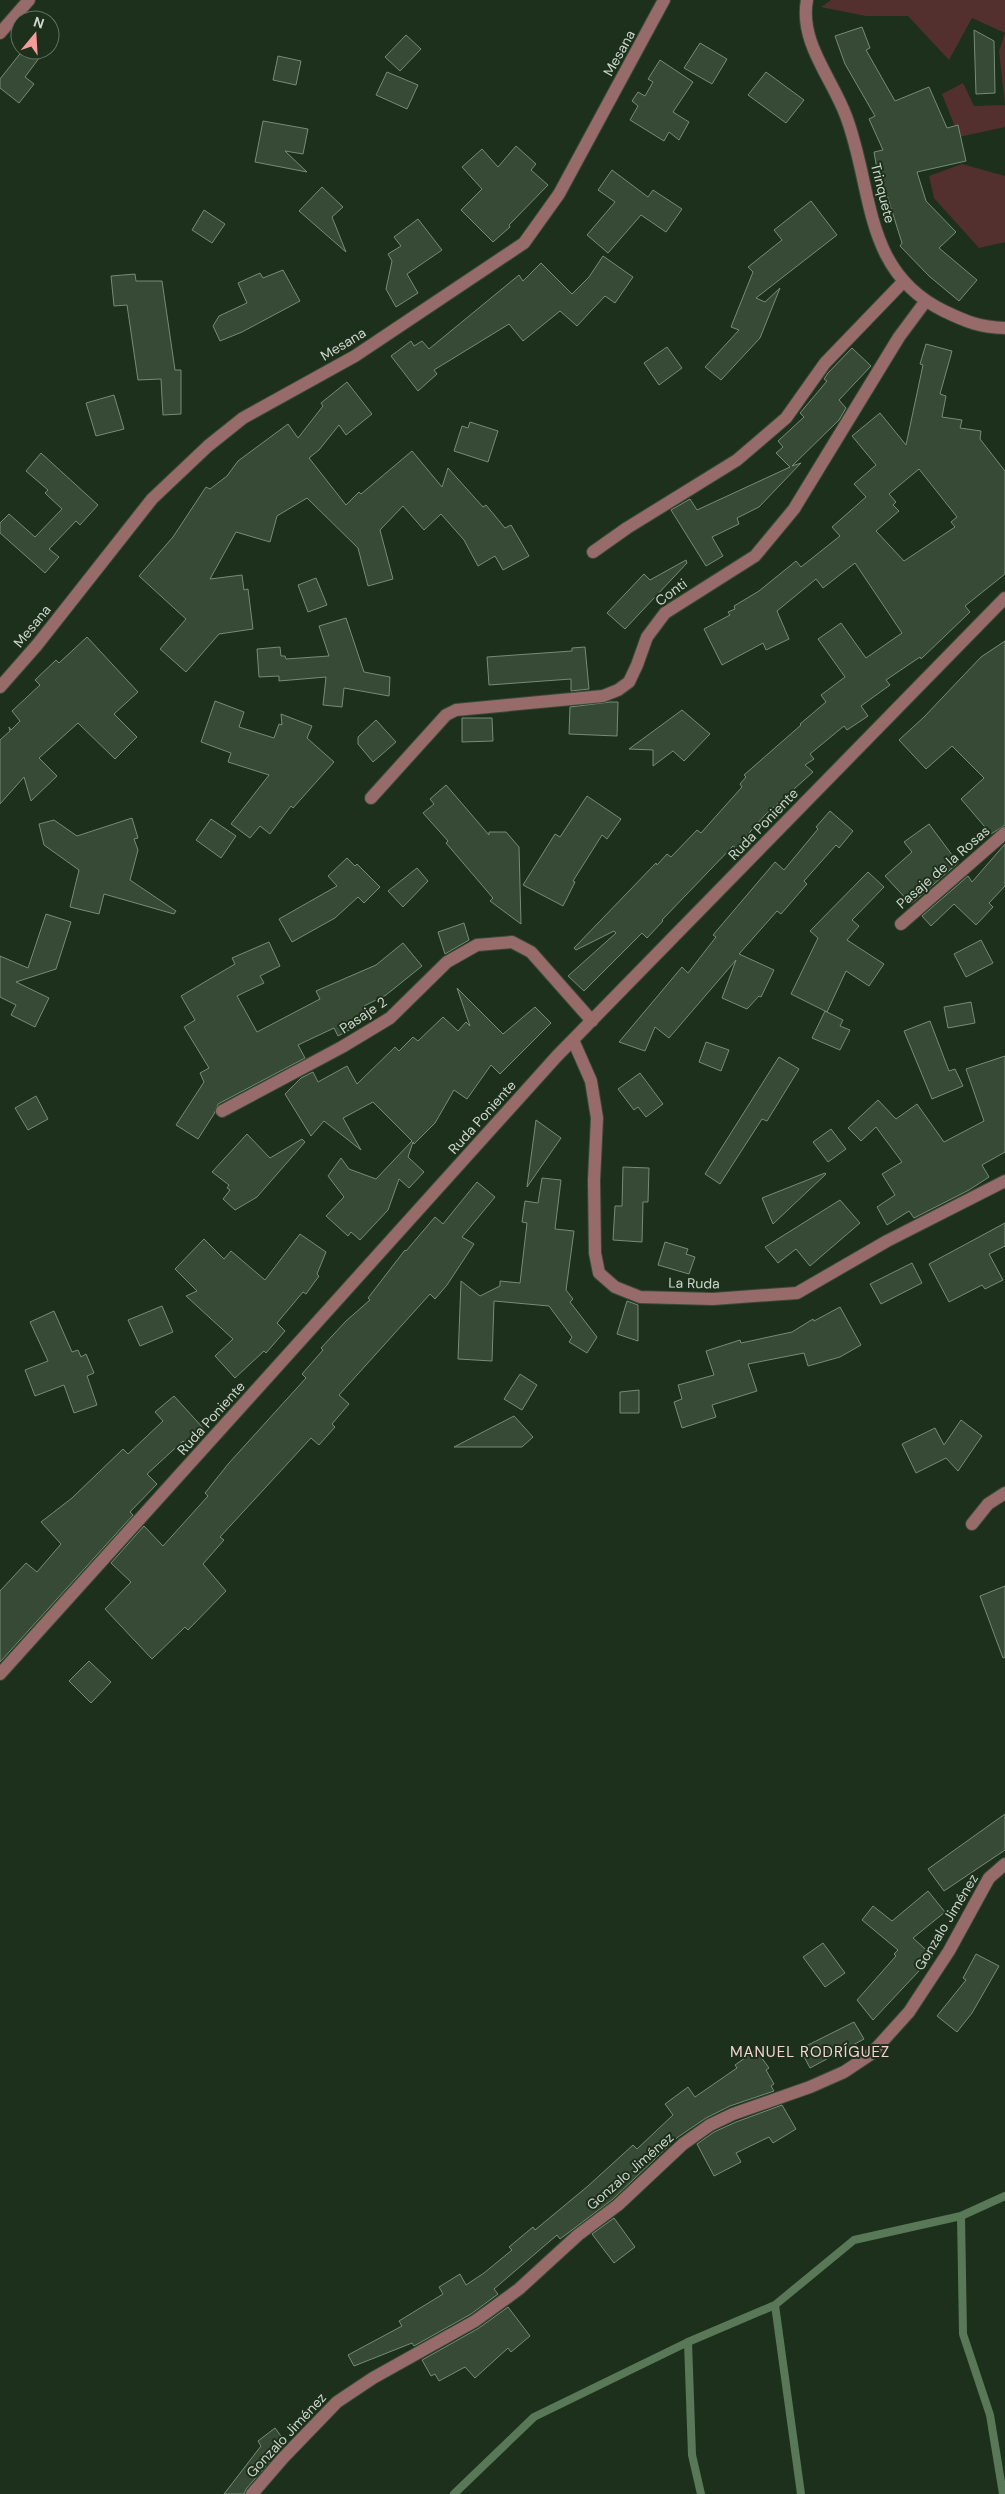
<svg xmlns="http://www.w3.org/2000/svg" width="1005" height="2494" viewBox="0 0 1005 2494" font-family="'DM Sans',sans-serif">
<rect width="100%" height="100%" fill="#1d301c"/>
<!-- green -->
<path fill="#532f2e" d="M831 0H1005V33L972 18 949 60 908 16H866L821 7Z
M1005 33V127L959 137 942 94 963 83 974 106 1005 105 999 51Z
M962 164 1005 176V242L979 248 934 198 929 176Z"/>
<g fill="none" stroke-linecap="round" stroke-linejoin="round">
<!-- stream -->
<path stroke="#597857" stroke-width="8" d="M961 2216 963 2334 990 2415 1003 2494
M775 2305 801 2494
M688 2342 692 2455 701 2494
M454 2494 534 2417 688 2342 775 2305 854 2240 961 2216 1005 2196"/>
</g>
<!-- building -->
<path fill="#364a35" stroke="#768c74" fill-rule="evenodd" d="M862 27 870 48 866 50 895 101 929 87 947 128 958 125 966 161 917 172 926 201 956 232 939 248 977 280 959 301 929 276 900 246 902 243 886 192 881 193 874 152 883 150 869 119 875 116 845 64 835 36Z
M974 30 994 41 995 93 976 94Z
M406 35 421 49 400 71 385 57Z
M700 43 727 59 712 84 684 68Z
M23 50H45L25 77 34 84 19 103 0 88V79Z
M278 56 301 61 296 85 273 80Z
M660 60 693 82 673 112 689 122 679 140 669 132 664 141 630 120 638 106 632 101 638 92 645 96 653 82 648 79Z
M387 72 418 85 407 109 376 95Z
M766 72 804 100 786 123 748 95Z
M263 121 308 129 303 154 285 151 307 172 255 162Z
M516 146 536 164 531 170 548 185 509 225 510 227 493 242 461 210 482 189 462 167 482 149 498 167Z
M612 170 648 197 653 190 682 209 666 232 641 215 608 253 587 235 615 202 598 190Z
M322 187 343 207 332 217 346 252 299 211Z
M811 201 837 235 756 298 765 302 780 288 760 338 721 380 705 367 739 330 731 327 753 272 748 267 782 240 774 230Z
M204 210 225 224 212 243 192 230Z
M418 219 442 250 407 274 418 293 396 307 386 289 392 261 388 254 401 246 394 237Z
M603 256 633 277 615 303 605 296 577 326 560 311 523 341 509 324 434 370 437 374 418 391 391 356 411 341 414 346 422 341 429 349 519 275 523 281 541 263 572 294 589 277Z
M283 270 300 301 242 332 220 341 213 326 219 316 247 303 238 283 260 273 263 278Z
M135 274 136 281H162L175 370H181V414L163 415 161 379 138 380 127 305 114 306 111 276Z
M926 344 952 351 940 394 946 396 942 417 962 420 960 428 981 431 980 439 1005 471V574L965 606 970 612 921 659 920 657 886 680 890 685 861 706 868 716 847 730 844 726 810 754 814 759 805 765 813 772 765 815 736 848 733 846 662 920 663 921 647 938 642 933 584 991 568 976 616 933 614 931 576 950 574 948 656 863 657 865 667 854 671 857 697 830 701 833 742 787 740 784 746 777 744 775 801 725 800 724 826 702 821 695 845 677 818 639 841 623 866 658 902 633 855 563 823 588 816 579 777 611 789 639 766 650 763 643 722 665 704 629 730 615 728 612 735 609 734 606 759 591 796 561 801 567 840 536 832 527 866 497 854 484 876 465 852 436 880 413 906 445 923 365 920 364ZM919 469 957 517 951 522 955 527 904 561 876 531 899 511 893 505 896 502 889 494Z
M667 347 682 368 659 385 644 363Z
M852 348 871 366 839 400 846 408 839 420 792 466 801 463 759 507 737 518 739 524 712 537 723 556 706 566 671 510 690 499 697 510 790 467 776 453 783 447 778 441 804 417 800 413 827 381 824 379 828 373Z
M347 382 372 414 346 435 339 425 319 450 309 458 346 505 359 492 361 494 412 451 442 487 448 468 483 507 486 505 505 528 511 525 529 556 503 570 495 556 478 566 464 540 441 514 424 530 403 506 380 530 393 579 368 586 358 548 307 498 277 516 270 542 236 532 210 579 242 575 244 590 248 589 253 629 219 634 186 672 160 649 186 619 139 576 173 537 206 487 210 489 227 476 238 461 288 424 298 438 323 406 321 403Z
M114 395 124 429 96 436 86 403Z
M470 422 498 431 488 462 454 451 462 426 468 428Z
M41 453 98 505 80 525 76 521 49 549 59 557 45 573 0 533V523L9 514 35 537 62 509 45 493 48 490 26 471Z
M686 560 687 563 625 629 607 613 644 574 650 580Z
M316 578 327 605 308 612 298 585Z
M346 618 364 672 390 677 389 696 344 688 342 707 323 705 326 677 279 681V676L259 677 257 649 280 647 281 656H285L286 659 329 656 319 626Z
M87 637 138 692 114 714 137 737 115 759 78 723 39 758 57 776 31 801 24 777 0 804V740L10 731 9 727 11 730 20 721 12 711 40 685 35 680 56 660 59 663Z
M1005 641V825L991 834 961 799 984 778 952 746 926 769 899 740 924 717 981 657Z
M585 647 589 689 571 691V679L489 685 487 657 572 651V648Z
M215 701 244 712 239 727 274 738 279 724 282 725 281 714 312 726 307 738 334 762 293 808 291 806 270 834 260 826 250 838 231 824 269 775 228 762 231 753 201 742Z
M610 702H618L617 736 569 734 570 707Z
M682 710 710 734 684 761 673 751 653 766V750L629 749Z
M462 718H492L493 741 462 742Z
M376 720 396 742 373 762 358 744V737Z
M446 785 489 835V832H506L519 847 521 924 490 901 493 898 446 843 448 841 423 813 434 804 430 799Z
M587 796 621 819 607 839 602 835 573 881 575 882 563 906 523 885 555 834 560 837Z
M830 811 853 831 839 848 836 845 804 881 807 884 781 914 777 911 739 954 774 970 761 997 759 996 747 1009 722 998 736 960 669 1038 655 1027 645 1051 619 1042 682 967 688 973 716 937 713 935 775 862 784 870 818 829 816 827Z
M132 818 138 838 134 839 138 850 130 880 176 911 174 914 104 894 99 914 70 907 79 870 44 845 39 824 54 820 77 836Z
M211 819 236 836 221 858 196 840Z
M929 824 958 863 911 904 885 876 912 852 904 842Z
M1005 844V886L989 903 993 907 976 925 954 904 931 926 922 916 968 876 972 882Z
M347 858 355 866 357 864 380 887 364 903 358 897 335 918 292 942 279 919 337 886 328 876Z
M417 868 428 881 403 907 388 891Z
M868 872 884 887 852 920 859 926 847 940 884 964 869 986 846 971 827 1012 791 994 818 938 810 931Z
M46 914 71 922 56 969 16 982 49 998 35 1027 11 1015 16 1005 0 997V956L28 968Z
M464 923 469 940 445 954 438 932Z
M981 940 993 963 966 977 954 954Z
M269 942 280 966 260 976 264 983 237 996 257 1032 320 999 316 991 376 965 403 943 422 966 386 995 364 1006 368 1016 353 1023 355 1027 338 1036 334 1028 298 1045 305 1058 218 1104 214 1114 198 1139 176 1125 204 1082 200 1073 209 1068 184 1027 195 1020 181 996 235 964 232 958Z
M457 988 503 1034 535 1007 551 1023 500 1074 491 1065 467 1099 454 1090 435 1123 414 1144 413 1142 408 1157 424 1172 409 1188 399 1179 388 1210 360 1240 351 1232 348 1236 326 1216 344 1197 328 1176 341 1158 349 1169 376 1179 412 1141 373 1102 343 1118 361 1150 324 1121 311 1136 285 1094 301 1078 313 1072 318 1082 347 1066 357 1084 395 1047 399 1051 413 1037 418 1041 443 1017 458 1031 466 1022 470 1026Z
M971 1002 975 1023 948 1028 944 1007Z
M825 1011 843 1020 840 1026 850 1030 840 1050 812 1038Z
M930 1021 949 1071 955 1069 963 1086 932 1099 904 1031Z
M706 1042 729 1050 721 1071 699 1062Z
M1005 1056V1152L982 1165 989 1177 969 1190 914 1218 909 1211 887 1225 877 1207 895 1195 882 1174 902 1162 876 1127 861 1141 848 1128 878 1100 896 1119 917 1104 944 1142 984 1121 966 1069Z
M779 1057 799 1069 767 1121 762 1119 720 1184 705 1174Z
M640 1073 663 1104 646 1117 638 1107 634 1110 618 1089Z
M36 1096 48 1119 28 1130 15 1108Z
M536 1120 561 1138 527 1187Z
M831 1129 846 1149 828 1162 813 1142Z
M247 1134 270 1158 302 1139 305 1142 257 1197 235 1210 223 1199 230 1190 227 1188 229 1185 212 1172Z
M623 1167 649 1168 648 1202H643L642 1242 613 1240 615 1206H622Z
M825 1173 826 1174 773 1224 762 1198Z
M542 1178 561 1180 555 1229 574 1231 566 1290 573 1299 570 1302 597 1337 587 1353 569 1342 572 1337 549 1306 494 1301 492 1361 458 1359 461 1281 480 1296 500 1286V1281L520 1283 527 1223 522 1222 525 1201 538 1203Z
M477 1182 495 1197 462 1237 474 1244 447 1285 435 1299 430 1294 339 1395 349 1404 332 1424 335 1427 319 1445 311 1438 220 1537 224 1540 203 1564 226 1591 188 1630 185 1627 152 1659 105 1609 131 1582 111 1563 144 1526 163 1546 208 1496 205 1493 229 1463 306 1378 302 1374 323 1350 321 1348 346 1321 370 1300 368 1298 405 1250 406 1251 435 1217 443 1224Z
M840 1200 860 1223 810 1266 796 1249 778 1263 765 1247Z
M1005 1223V1246L989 1254 1003 1280 985 1289 982 1285 949 1302 929 1264Z
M300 1234 326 1252 317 1274 319 1276 306 1294 303 1292 277 1323 285 1331 266 1353 264 1351 235 1378 215 1356 233 1339 186 1296 197 1291 175 1269 204 1239 224 1259 231 1251 265 1280Z
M665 1242 688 1249 686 1254 695 1257 689 1274 658 1265Z
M912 1263 922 1283 881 1304 870 1284Z
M627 1301 638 1305V1341L617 1334Z
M162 1306 173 1332 140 1346 128 1320Z
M840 1307 861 1345 840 1357 808 1366 804 1353 748 1364 757 1391 712 1405 716 1417 682 1428 674 1402 682 1399 678 1385 714 1375 706 1351 740 1340 741 1343 792 1332 813 1319 814 1321Z
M54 1311 72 1352 78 1350 81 1357 86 1354 94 1373 87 1376 97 1405 74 1413 64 1385 35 1396 25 1370 48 1361 30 1322Z
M520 1374 537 1385 522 1410 504 1399Z
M639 1390V1413H620V1392Z
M174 1396 204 1429 186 1444 183 1441 147 1474 157 1484 130 1512 133 1515 0 1662V1591L26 1563 37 1572 61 1544 41 1522 72 1498 123 1449 128 1454 163 1421 155 1412Z
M514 1416 533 1437 522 1447H454Z
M961 1420 982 1436 958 1471 946 1458 916 1473 902 1444 935 1428 944 1445Z
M1005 1586V1657L1003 1658 980 1596Z
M89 1661 111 1682 91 1703 69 1681Z
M1005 1814V1850L944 1891 928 1869Z
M928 1891 945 1912 913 1938 933 1956 873 2020 857 2000 896 1956 894 1954 898 1950 862 1920 873 1906 892 1921Z
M823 1943 845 1973 825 1987 803 1957Z
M976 1954 999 1966 972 2013 957 2032 937 2016 966 1980 963 1978Z
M854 2022 864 2039 810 2068 800 2049Z
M756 2050 769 2068 766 2070 774 2084 771 2086 774 2091 730 2106 706 2118 678 2137 613 2199 560 2239 557 2235 494 2289 498 2294 471 2314 414 2346 412 2343 354 2366 348 2355 402 2326 399 2321 443 2294 439 2287 460 2274 466 2285 484 2273 512 2250 509 2247 533 2227 535 2230 588 2186 633 2145 637 2149 673 2115 665 2104 688 2087 695 2097 737 2068 735 2065Z
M782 2105 796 2129 773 2143 769 2137 736 2153 741 2162 714 2176 697 2144 714 2132 736 2122Z
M614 2218 635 2247 614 2263 592 2234Z
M508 2307 530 2336 511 2352 508 2348 475 2378 465 2367 439 2381 435 2374 431 2376 422 2360 479 2328Z
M275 2428 286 2443 246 2489 244 2494H224L261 2446 258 2441Z"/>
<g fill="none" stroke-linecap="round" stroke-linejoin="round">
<!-- minor casing -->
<g stroke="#394b38" stroke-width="14">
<path id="minor" d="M807 0C799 42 832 78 846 116 874 190 862 271 944 311 967 322 979 327 1005 328
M0 33 29 0
M593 552 627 528 737 460 786 418 825 363 903 282
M0 687 37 645 152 499 208 446 243 418 355 356 524 243 559 194 664 0
M371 798 446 715 456 710 603 696 618 690 629 682 637 665 647 637 665 613 755 556 794 509 899 337 925 302
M901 924 1005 833
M573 1040 591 1081 597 1118 594 1180 595 1253 599 1273 615 1287 640 1297 713 1299 797 1293 887 1241 1005 1181
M222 1111 342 1047 390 1018 447 962 477 945 512 942 531 952 592 1021
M972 1524 988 1504 1005 1493
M0 1674 557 1056 1005 598
M252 2494 283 2458 337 2402 373 2378 475 2321 519 2289 578 2235 618 2205 683 2144 710 2125 733 2114 810 2087 844 2072 871 2054 909 2012 949 1951 989 1878 1005 1864"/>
</g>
<!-- minor -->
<use href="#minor" stroke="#966b69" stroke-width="12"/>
</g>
<g text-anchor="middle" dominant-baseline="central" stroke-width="4" stroke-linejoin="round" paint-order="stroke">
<!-- street labels -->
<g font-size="14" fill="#cbd6ca" stroke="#1d301c">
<text transform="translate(619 53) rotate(-61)">Mesana</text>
<text transform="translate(883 193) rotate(76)">Trinquete</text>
<text transform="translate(343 344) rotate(-31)">Mesana</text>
<text transform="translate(671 592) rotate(-36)">Conti</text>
<text transform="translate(32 626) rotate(-51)">Mesana</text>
<text transform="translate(763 824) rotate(-46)">Ruda Poniente</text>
<text transform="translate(943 867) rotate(-41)">Pasaje de la Rosas</text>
<text transform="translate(363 1015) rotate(-34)">Pasaje 2</text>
<text transform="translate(482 1117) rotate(-48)">Ruda Poniente</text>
<text transform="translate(694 1283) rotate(1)">La Ruda</text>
<text transform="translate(211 1418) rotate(-48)">Ruda Poniente</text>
<text transform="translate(946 1922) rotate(-59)">Gonzalo Jiménez</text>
<text transform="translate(630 2171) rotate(-41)">Gonzalo Jiménez</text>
<text transform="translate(286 2435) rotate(-47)">Gonzalo Jiménez</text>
</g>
<!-- neighbourhood labels -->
<g font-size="15" letter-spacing="1" fill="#f7d3d1" stroke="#1d301c">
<text x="810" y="2052">MANUEL RODRÍGUEZ</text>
</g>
</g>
<!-- north arrow -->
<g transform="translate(35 35) rotate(18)"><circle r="24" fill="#1d301c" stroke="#637262"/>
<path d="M0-4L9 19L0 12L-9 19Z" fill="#f59b98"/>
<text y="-8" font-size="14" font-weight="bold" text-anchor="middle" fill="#cbd6ca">N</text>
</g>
</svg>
